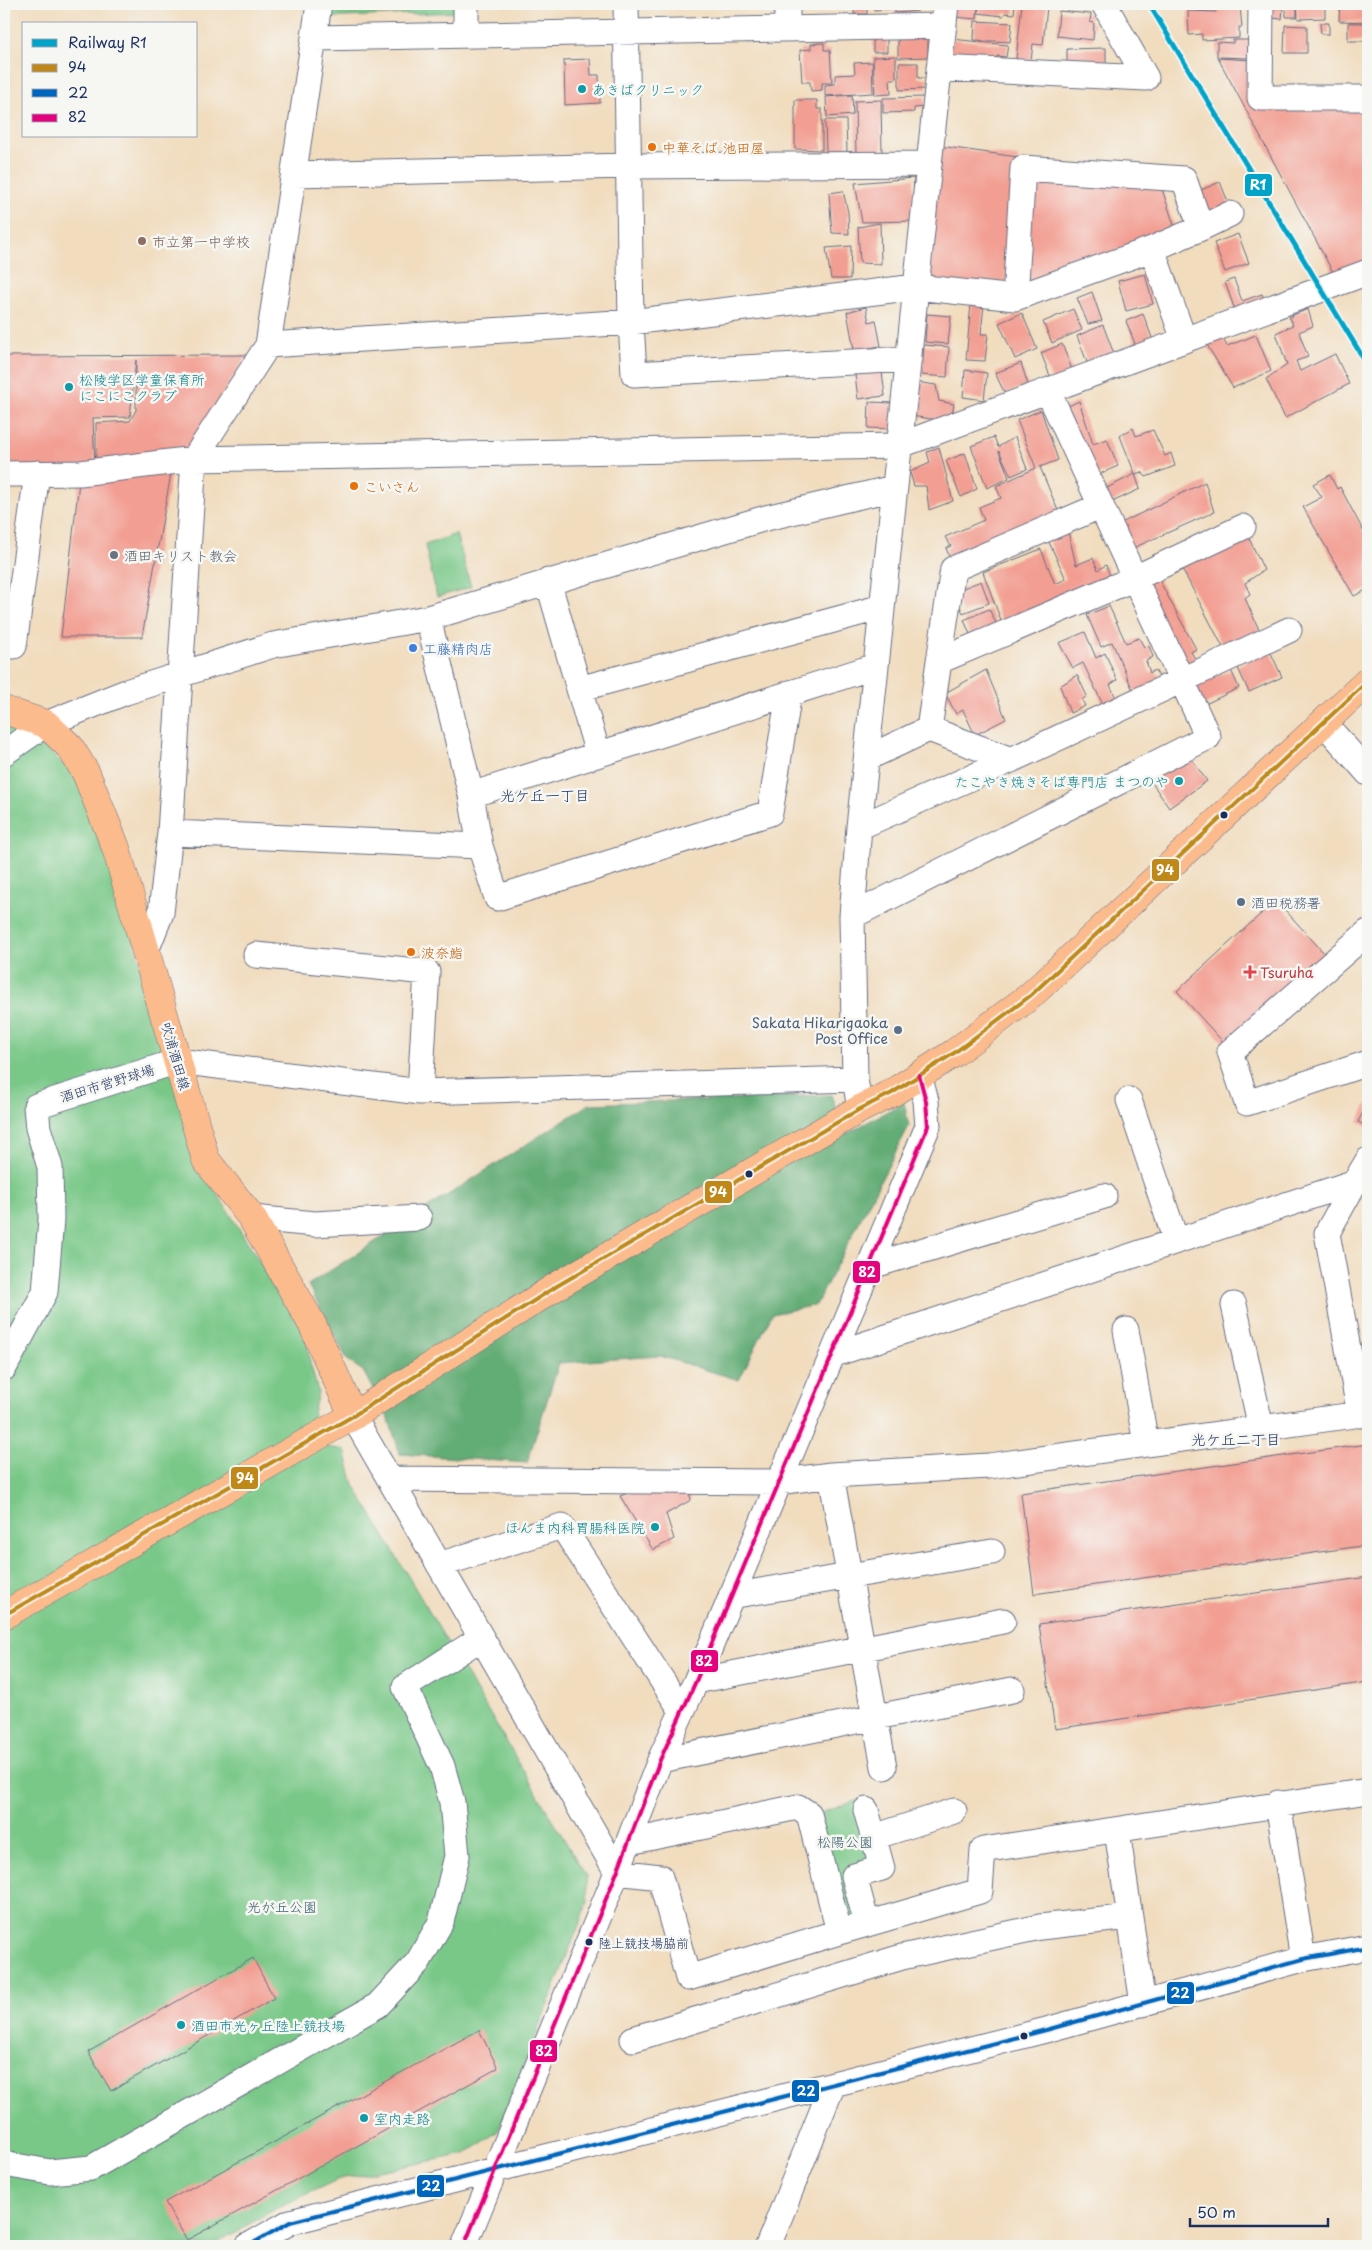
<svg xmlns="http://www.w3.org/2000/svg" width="1372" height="2250" viewBox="0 0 1372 2250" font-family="'Playpen Sans','Klee One',sans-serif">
<rect width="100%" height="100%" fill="#f6f6f2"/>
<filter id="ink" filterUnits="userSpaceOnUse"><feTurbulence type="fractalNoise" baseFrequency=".02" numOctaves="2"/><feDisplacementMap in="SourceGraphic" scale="10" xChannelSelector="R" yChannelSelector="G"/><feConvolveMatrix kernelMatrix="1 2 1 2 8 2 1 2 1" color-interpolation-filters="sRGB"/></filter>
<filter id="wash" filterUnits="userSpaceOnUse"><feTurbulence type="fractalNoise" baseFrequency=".0096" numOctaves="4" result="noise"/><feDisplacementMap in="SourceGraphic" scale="20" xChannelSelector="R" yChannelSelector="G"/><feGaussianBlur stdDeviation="1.12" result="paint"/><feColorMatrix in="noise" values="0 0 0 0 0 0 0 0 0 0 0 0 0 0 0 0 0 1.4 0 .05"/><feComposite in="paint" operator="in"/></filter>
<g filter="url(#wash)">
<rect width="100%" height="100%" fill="#f1dcbe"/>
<!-- green -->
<path fill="#79c888" stroke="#4a7c73" d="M324 4H457V12L322 18Z
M456 534 471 587 437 597 425 545Z
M4 709 66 767 93 802 201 1168 306 1335 310 1362 318 1392 313 1413 322 1446 345 1450 354 1485 586 1876 588 1902 498 2131 466 2154 339 2179 279 2207 211 2246H4Z
M861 1799 878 1865 851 1877 864 1922 841 1928 812 1816Z"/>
<!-- forest -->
<path fill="#62ac74" stroke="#3e6e69" d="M831 1095 846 1134 904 1102 909 1126 816 1305 772 1314 739 1380 660 1356 559 1363 527 1463 400 1454 389 1420 363 1371 348 1361 308 1285 589 1104Z"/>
<g id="blocks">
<!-- building -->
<path fill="#f39e92" d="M854 4H867V14H854Z
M874 4H889L890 9 874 10Z
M895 4H918V11L895 13Z
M954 4H978L977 19 953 17Z
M979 4H1015L1014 14 1005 13 1003 16 978 13Z
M1022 4 1047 7 1043 45 1033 44 1031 61 1016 59Z
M1197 4H1214V10H1197Z
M1215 4H1229V8L1240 7 1242 27H1239V38L1202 40V34L1189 35 1188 11 1216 12Z
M1286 4H1297V17H1286Z
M1297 4H1325V18L1298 19Z
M1340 4H1368V22L1339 21Z
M1272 8H1283L1282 19 1271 18Z
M1059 11 1091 14 1090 22 1094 23 1093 40 1057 36Z
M975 21 1012 23 1010 42 974 40Z
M1320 23H1329V34H1321Z
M1348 23H1368V41H1348Z
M1285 25 1307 26V53H1284Z
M928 30V57L898 58V31Z
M873 32H887V52H873Z
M952 39 1008 45 1006 57 997 56 996 64 950 59Z
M1233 40H1249V58L1217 57V42L1233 43Z
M824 43V50H830L832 83H822V90L811 91 810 82H802L800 50 811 49V44Z
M1106 48V69H1067V49Z
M896 56V79H890L891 94 875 95 873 57Z
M1218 58 1251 60V104L1368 106V263L1335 276Z
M590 59 591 75H599L600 103 565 105 564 60Z
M872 62 873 93 825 96V85L835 84V75L855 74 854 63Z
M899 63H918V78H927V89L899 90Z
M852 95 853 115 827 117 826 97Z
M925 97V107L914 108V112L883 113V98Z
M795 100H817V109H822V150L795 149Z
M881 100 882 155 856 156 855 101Z
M825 120H846L847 152H826Z
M939 146 1018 157 1005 287 933 283 929 273Z
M1032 177 1159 180 1175 228 1028 285Z
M914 178 912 221 862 222 855 183Z
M1220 182 1233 214 1209 224 1196 192Z
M843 191 848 212 849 234 832 233 829 193Z
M880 223 881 264 860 263 858 227Z
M1238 234 1249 263 1225 272 1214 243Z
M851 246 850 279H831L826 248Z
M1145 274 1153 304 1126 311 1118 281Z
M1234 279 1242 301 1262 294 1265 302 1236 313 1225 282Z
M1092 292 1102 321 1088 324 1077 298Z
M971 303 984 304 981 334H988L985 361 966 360Z
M866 307 869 322 876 320 881 346 854 350 847 312Z
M1073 309 1082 330 1052 343 1043 322Z
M1308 309 1313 326 1299 332 1308 357 1296 361 1300 371 1335 354 1349 384 1285 418 1266 379 1287 365 1276 333 1293 325 1289 317Z
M1022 313 1037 349 1015 359 999 323Z
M927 314 951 316 948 344 925 342Z
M1143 314 1154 343 1137 349 1126 321Z
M1103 325 1116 359 1090 370 1077 336Z
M1219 332 1227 346 1256 335 1271 371 1233 388 1204 340Z
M1062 344 1073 372 1052 381 1041 353Z
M924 345 949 347 947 377 922 375Z
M247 355 181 461 173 462 142 637H61L80 473 168 462 96 466V423L130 421 136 410V360L130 417 93 418 95 469 4 472V356Z
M1021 363 1028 385 1005 394 995 373Z
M965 370 987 373 984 400 963 397Z
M882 371 885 396 858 399 855 375Z
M916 382 936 385 939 401 954 404 951 422 911 416Z
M1079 401 1093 444 1107 439 1118 466 1093 477 1060 410Z
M869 402 894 403 893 429 868 428Z
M1041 410 1058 460 1040 467 1061 518 950 559 946 548 951 546 945 537 984 520 979 507 1001 498 996 486 1036 468 1017 420Z
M1133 428 1136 436 1153 430 1165 456 1171 453 1175 466 1146 477 1142 472 1135 474 1120 436Z
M994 437 998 447 1015 437 1027 469 1011 476 999 451 1009 478 987 488 971 446Z
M939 447 953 501 929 510 926 486H914L910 472 930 463 927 452Z
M965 453 977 489 961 497 946 461Z
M1135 474 1140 489 1110 503 1105 489Z
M1330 475 1337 489 1340 487 1368 540V589L1354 596 1303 507 1322 497 1313 484Z
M1205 482 1214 512 1131 549 1119 524Z
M1068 531 1076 565 1093 558 1098 570 1106 565 1111 579 1003 626 983 572 1041 549 1055 584 1066 579 1048 540Z
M1246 532 1264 570 1245 583 1250 594 1245 598 1260 632 1225 651 1179 563Z
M1157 576 1196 649 1191 652 1197 662 1182 670 1138 580Z
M981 581 989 603 963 613 953 592Z
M1109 606 1126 643 1139 638 1144 647 1149 646 1153 657 1146 661 1150 673 1155 670 1162 681 1135 695 1112 642 1101 647 1087 615Z
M989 609 999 629 972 639 964 620Z
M1085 632 1096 658 1105 653 1117 680 1110 685 1117 700 1104 707 1083 663 1073 668 1059 643Z
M1270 651 1282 677 1249 692 1237 666Z
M986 670 1006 719 975 735 963 710 956 714 945 693Z
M1231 670 1239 688 1199 707 1188 688Z
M1077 675 1087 696 1082 700 1085 706 1070 713 1060 686Z
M1188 754 1207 781 1169 808 1150 780Z
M1276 900 1324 953 1223 1042 1177 991Z
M1368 1102V1127L1358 1122Z
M1368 1444V1545L1034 1594 1021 1493Z
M651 1485 654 1494 688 1487 691 1500 666 1514 674 1539 653 1550 620 1496Z
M1368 1577V1682L1055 1729 1039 1624Z
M253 1958 274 1998 111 2091 88 2052Z
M479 2030 498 2068 187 2240 165 2202Z"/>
</g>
</g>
<g filter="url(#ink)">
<use href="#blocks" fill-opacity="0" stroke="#666c80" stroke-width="1"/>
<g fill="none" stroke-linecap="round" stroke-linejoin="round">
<!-- minor casing -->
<g stroke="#666c80" stroke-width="27">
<path id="minor" d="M626 4 631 322 634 374 908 359
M1261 4 1260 98H1368
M787 29V4
M466 35V4
M315 38 944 26
M939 68 1146 78 1104 4
M294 174 628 166 929 164
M1201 228 1230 214
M1152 249 1184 340
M268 345 631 322 916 287 1015 298 1152 249 1201 228 1184 179 1023 168 1015 298
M4 474 80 473 194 459 898 446 1368 272
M548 581 579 689 882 607
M14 646 37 473
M939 661 953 569 1100 506
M579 689 598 754
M1324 723 1368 773
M929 729 1011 760
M4 753 46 724 126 692 273 645 428 618 766 518 894 488
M867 758 929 729 939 661 1133 579 1243 527
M471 795 876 666
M859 827 1011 760 1289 630
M170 833 480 846 471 795 428 618
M480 846 497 898 770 813 789 693
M852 916 1208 737 1048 391
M1368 932 1230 1052 1247 1103 1368 1063
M146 951 161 913 170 833 194 459 268 345 319 4
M256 955 427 972 420 1092
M855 1079 852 916 859 827 946 4
M1129 1100 1176 1241
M1355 1182 1327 1233 1360 1415
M252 1218 315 1224 419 1218
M871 1266 1104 1196
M1234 1305 1261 1428
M1126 1330 1146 1444
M835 1354 1355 1182 1368 1160
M4 1368 45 1292 51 1219 50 1167 38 1128 36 1106 178 1061 420 1092 855 1079 860 1109
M353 1416 617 1872
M831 1475 884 1767
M390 1479 778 1482 831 1475 989 1466 1368 1413
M439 1565 562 1526 682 1711
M731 1596 992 1552
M696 1681 1003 1621
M660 1760 1012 1690
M1278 1803 1303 1959
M866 1810 882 1868 854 1876 867 1924 980 1891 983 1850 1368 1791
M1117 1831 1143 2004
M874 1837 954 1811
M629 1842 798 1807 809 1814 839 1932 867 1924
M617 1872 660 1877 688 1978 839 1932
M633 2039 902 1957 1040 1927 1130 1917
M4 2164 50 2172 91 2168 378 2005 418 1962 441 1922 457 1856 452 1802 442 1766 405 1687 481 1638
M248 2246 290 2222 1046 2030 1303 1959 1368 1947
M464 2246 617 1872 660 1760 696 1681 928 1126 926 1101 919 1075
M768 2246 833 2084"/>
</g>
<!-- major casing -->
<g stroke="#666c80" stroke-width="29">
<path id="major" d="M4 710 46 724 70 747 86 773 116 848 206 1160 252 1218 312 1324 353 1416"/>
</g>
<!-- highway casing -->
<g stroke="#666c80" stroke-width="29">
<path id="highway" d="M4 1615 353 1416 557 1286 860 1109 892 1093 954 1053 1030 996 1368 681"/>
</g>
<!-- minor -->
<use href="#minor" stroke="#fff" stroke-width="25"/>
<!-- major -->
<use href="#major" stroke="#fbbb8d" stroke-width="28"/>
<!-- highway -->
<use href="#highway" stroke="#fbbb8d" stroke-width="28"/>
<!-- bus-1 casing -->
<g stroke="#f6f6f2" stroke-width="8">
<path id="bus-1" d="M4 1615 353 1416 557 1286 860 1109 892 1093 954 1053 1030 996 1368 681"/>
</g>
<!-- bus-2 casing -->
<g stroke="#f6f6f2" stroke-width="8">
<path id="bus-2" d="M248 2246 290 2222 1046 2030 1303 1959 1368 1947"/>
</g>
<!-- bus-3 casing -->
<g stroke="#f6f6f2" stroke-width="8">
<path id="bus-3" d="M464 2246 617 1872 660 1760 696 1681 928 1126 926 1101 919 1075"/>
</g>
<!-- bus-1 -->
<use href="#bus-1" stroke="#c08818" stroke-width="4"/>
<!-- bus-2 -->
<use href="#bus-2" stroke="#0065bd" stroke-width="4"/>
<!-- bus-3 -->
<use href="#bus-3" stroke="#e5007d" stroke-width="4"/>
<!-- rail-1 casing -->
<g stroke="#f6f6f2" stroke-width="9">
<path id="rail-1" d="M1149 4 1368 366"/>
</g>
<!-- rail-1 -->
<use href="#rail-1" stroke="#01a3c8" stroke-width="5"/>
</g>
</g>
<!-- markers -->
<g fill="#0f9aa8" stroke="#f6f6f2" stroke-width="2">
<circle cx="582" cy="89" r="5"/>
<circle cx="69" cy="387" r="5"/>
<circle cx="1179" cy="781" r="5"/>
<circle cx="655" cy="1527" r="5"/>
<circle cx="181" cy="2025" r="5"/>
<circle cx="364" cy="2118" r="5"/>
</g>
<g fill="#e8710a" stroke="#f6f6f2" stroke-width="2">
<circle cx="652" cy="147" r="5"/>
<circle cx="354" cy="486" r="5"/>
<circle cx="411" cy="952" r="5"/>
</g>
<circle fill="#8d6e63" stroke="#f6f6f2" stroke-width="2" cx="142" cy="241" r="5"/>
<circle fill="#6b7280" stroke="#f6f6f2" stroke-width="2" cx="114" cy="555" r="5"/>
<circle fill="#3f7fe0" stroke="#f6f6f2" stroke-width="2" cx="413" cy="648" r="5"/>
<g fill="#1b2f5e" stroke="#f6f6f2" stroke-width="2">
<circle cx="1224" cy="815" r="4.5"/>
<circle cx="749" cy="1174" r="4.5"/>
<circle cx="589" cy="1942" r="4.5"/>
<circle cx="1024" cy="2036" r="4.5"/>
</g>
<g fill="#5c6f8a" stroke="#f6f6f2" stroke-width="2">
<circle cx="1241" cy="902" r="5"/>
<circle cx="898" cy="1030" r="5"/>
</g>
<path fill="#e0444e" stroke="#f6f6f2" stroke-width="2" d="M1247.5 964.5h5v5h5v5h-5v5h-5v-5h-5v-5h5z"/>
<g text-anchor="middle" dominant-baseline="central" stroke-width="5" stroke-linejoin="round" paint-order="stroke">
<!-- bus labels -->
<g font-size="13" fill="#1b2f5e" stroke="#f6f6f2" text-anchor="start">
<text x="598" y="1942">陸上競技場脇前</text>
</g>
<!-- culture labels -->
<g font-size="14" fill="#0d838f" stroke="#f6f6f2" text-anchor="start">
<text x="592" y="89">あきばクリニック</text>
<text x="79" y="379">松陵学区学童保育所<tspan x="79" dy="16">にこにこクラブ</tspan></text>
<text x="1169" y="781" text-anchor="end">たこやき焼きそば専門店 まつのや</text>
<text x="645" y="1527" text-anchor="end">ほんま内科胃腸科医院</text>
<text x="191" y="2025">酒田市光ヶ丘陸上競技場</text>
<text x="374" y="2118">室内走路</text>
</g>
<!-- food labels -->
<g font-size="14" fill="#c56008" stroke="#f6f6f2" text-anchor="start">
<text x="662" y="147">中華そば 池田屋</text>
<text x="364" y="486">こいさん</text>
<text x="421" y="952">波奈鮨</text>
</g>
<!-- education labels -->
<g font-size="14" fill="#785e54" stroke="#f6f6f2" text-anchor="start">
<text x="152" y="241">市立第一中学校</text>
</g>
<!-- worship labels -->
<g font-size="14" fill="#5b616d" stroke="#f6f6f2" text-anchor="start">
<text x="124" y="555">酒田キリスト教会</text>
</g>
<!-- shop labels -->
<g font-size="14" fill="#366cbe" stroke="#f6f6f2" text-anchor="start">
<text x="423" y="648">工藤精肉店</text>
</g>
<!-- service labels -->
<g font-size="14" fill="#4e5e75" stroke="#f6f6f2" text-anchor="start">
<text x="1251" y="902">酒田税務署</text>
<text x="888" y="1022" text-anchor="end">Sakata Hikarigaoka<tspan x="888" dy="16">Post Office</tspan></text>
</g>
<!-- health labels -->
<g font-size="14" fill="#be3a42" stroke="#f6f6f2" text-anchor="start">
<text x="1260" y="972">Tsuruha</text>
</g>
<!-- street labels -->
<g font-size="14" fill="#1b2f5e" stroke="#f6f6f2">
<text transform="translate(176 1056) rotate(74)">吹浦酒田線</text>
<text transform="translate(107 1083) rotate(-17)">酒田市営野球場</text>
</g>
<!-- park labels -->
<g font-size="14" fill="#375d6b" stroke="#f6f6f2">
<text x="845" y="1841">松陽公園</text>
<text x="282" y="1906">光が丘公園</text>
</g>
<!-- neighbourhood labels -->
<g font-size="15" fill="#1b2f5e" stroke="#f6f6f2">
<text x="545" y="794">光ケ丘一丁目</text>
<text x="1236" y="1438">光ケ丘二丁目</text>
</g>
</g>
<g stroke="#f6f6f2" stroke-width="2">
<rect x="1244" y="173" width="29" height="24" rx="5" fill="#01a3c8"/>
<rect x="1151" y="858" width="29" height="24" rx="5" fill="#c08818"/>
<rect x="704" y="1180" width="29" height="24" rx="5" fill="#c08818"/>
<rect x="852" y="1260" width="29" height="24" rx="5" fill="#e5007d"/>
<rect x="230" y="1466" width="29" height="24" rx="5" fill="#c08818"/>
<rect x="690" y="1649" width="29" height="24" rx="5" fill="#e5007d"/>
<rect x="1166" y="1981" width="29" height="24" rx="5" fill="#0065bd"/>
<rect x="529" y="2039" width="29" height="24" rx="5" fill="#e5007d"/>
<rect x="791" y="2079" width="29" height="24" rx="5" fill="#0065bd"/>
<rect x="416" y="2174" width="29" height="24" rx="5" fill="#0065bd"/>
</g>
<g font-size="14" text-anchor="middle" font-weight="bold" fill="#fff">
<text x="1258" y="190">R1</text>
<text x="1165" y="875">94</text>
<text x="718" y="1197">94</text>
<text x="867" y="1277">82</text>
<text x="245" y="1483">94</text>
<text x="704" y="1666">82</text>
<text x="1180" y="1998">22</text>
<text x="544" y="2056">82</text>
<text x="806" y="2096">22</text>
<text x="431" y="2191">22</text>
</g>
<!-- margin -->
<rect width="1372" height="2250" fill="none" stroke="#f6f6f2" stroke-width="20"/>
<!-- legend -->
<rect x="22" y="22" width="175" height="115" fill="#f6f6f2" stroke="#9ea6b7"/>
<rect x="32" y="39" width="25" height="8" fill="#01a3c8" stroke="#9ea6b7"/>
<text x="68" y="48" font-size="15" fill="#1b2f5e">Railway R1</text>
<rect x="32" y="64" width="25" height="8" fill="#c08818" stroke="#9ea6b7"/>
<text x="68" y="72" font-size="15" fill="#1b2f5e">94</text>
<rect x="32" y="89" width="25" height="8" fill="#0065bd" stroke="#9ea6b7"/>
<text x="68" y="98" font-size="15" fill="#1b2f5e">22</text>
<rect x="32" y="114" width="25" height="8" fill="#e5007d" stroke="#9ea6b7"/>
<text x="68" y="122" font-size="15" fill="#1b2f5e">82</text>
<!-- scale -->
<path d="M1190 2218v8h138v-8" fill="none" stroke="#1b2f5e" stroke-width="2.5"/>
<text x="1197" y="2218" font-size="15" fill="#1b2f5e" stroke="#f6f6f2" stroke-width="4" paint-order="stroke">50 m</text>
</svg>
